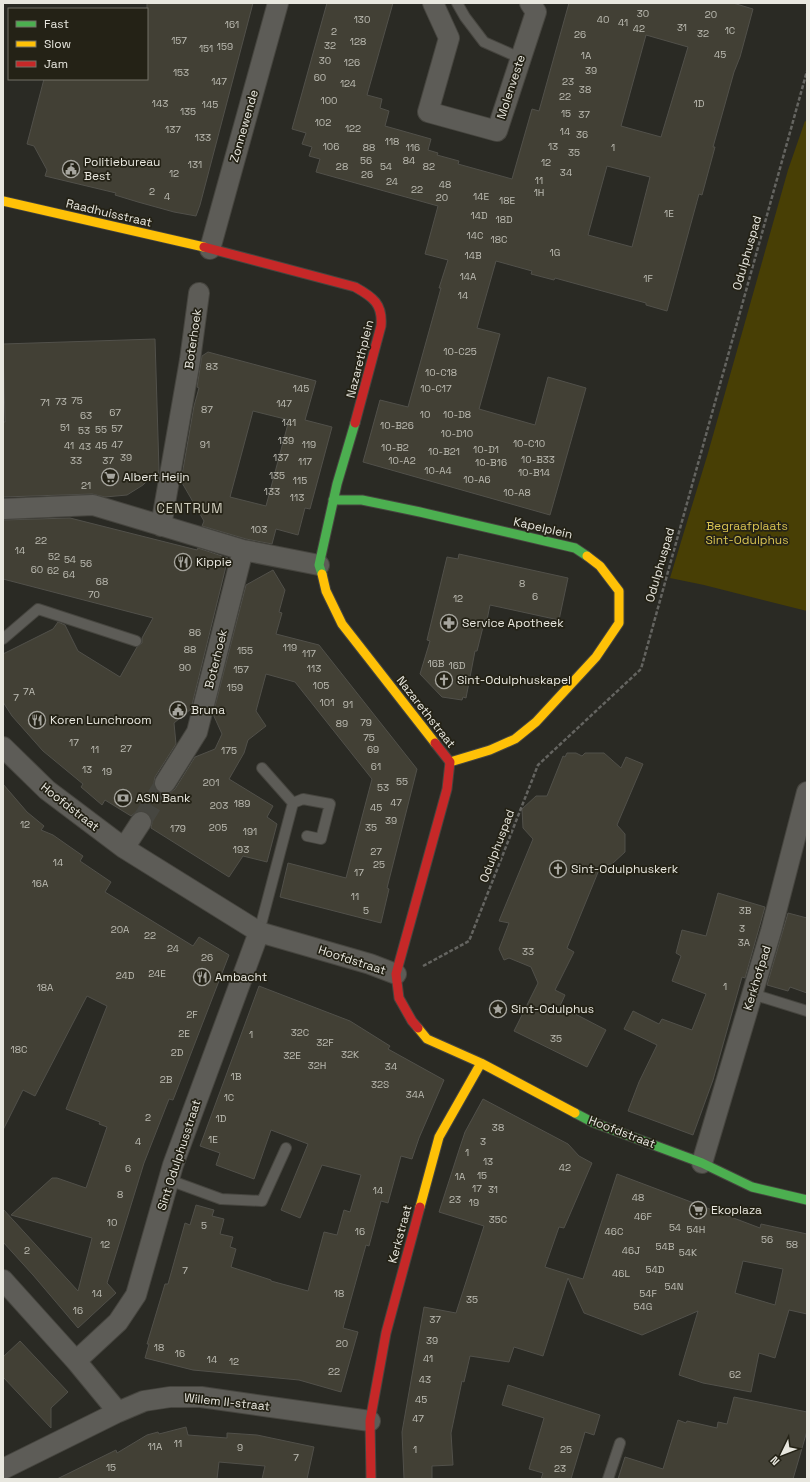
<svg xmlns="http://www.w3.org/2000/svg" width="810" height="1482" viewBox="0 0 810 1482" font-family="'Space Grotesk',sans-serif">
<rect width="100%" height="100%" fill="#2a2a24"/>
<!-- green -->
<path fill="#483f05" d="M805 121 807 122V611L704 585 670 578 708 453 788 170Z"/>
<!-- building -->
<path fill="#424035" stroke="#51504a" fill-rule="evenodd" d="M147 3H253L200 205 196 216 174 212 138 202 115 195 116 193 45 176 47 170 34 146 27 144 44 79H147Z
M327 3H393L367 95 382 99 380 108 389 111 385 126 431 139 428 150 438 153 437 155 459 161 458 164 512 179 532 109 539 111 569 3H733L753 9 740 57 734 72 713 147H715L702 195 699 194 667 311 646 305V303L555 278 554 280 531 274 532 271 496 261 477 328 500 334 479 409 535 425 548 377 586 388 550 515 363 462 380 400 408 407 441 288H439L448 260 425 254 438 206 316 172 320 159 309 156 312 147 302 144 306 133 292 129ZM646 35 688 47 661 137 621 126ZM607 166 650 177 632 247 588 235Z
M155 339 159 470 157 481 151 477 143 485 127 495 105 497 92 494 3 497V422H5L3 344Z
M208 352 316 381 305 420 332 427 310 509 305 508 298 535 276 529 272 544 246 539 202 526 204 521 181 481 194 406 199 388 197 387 202 356ZM253 411 289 420 266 506 230 497Z
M70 518 197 550 198 548 228 558 191 709 174 723 176 744 155 777 154 782 155 789 159 793 164 794 170 793 175 789 195 757 215 749 222 734 213 714 246 585 273 570 285 590 279 612 282 613 276 634 319 645 417 769 387 888 389 889 381 923 280 897 288 863 346 878 372 779 295 682 266 674 256 711 266 726 248 740 244 753 229 779 273 806 267 817 277 824 267 862 243 856 229 877 151 828 152 823 151 817 147 812 142 811 136 812 131 816 105 800 102 805 81 787 83 784 43 751 12 716 3 702V654L53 629 58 622 65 625 78 651 120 677 137 647 142 643V638L153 618 3 579V520Z
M459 554 568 578 559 620 490 605 487 620 485 619 477 651H475L466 698 463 697 462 700 442 697 420 674 430 641 427 640 447 557 458 559Z
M567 753H576L582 756 585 753H604L621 768 626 757 643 764 617 825 625 834V852L612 864 601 865 567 948 574 952 555 990 565 995 560 1006 606 1030 587 1067 514 1031 538 983 531 967 509 958 504 960 499 949 509 923 499 921 533 839 523 828 522 809 536 796H547L563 756 565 757Z
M3 784 27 812 44 826 41 830 53 835 83 856 80 861 111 882 105 892 193 946 199 937 229 955 173 1100 169 1099 144 1163 107 1283 116 1293 78 1328 33 1275 3 1242V1209L78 1291 92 1238 11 1215 52 1178H57L86 1188 107 1127 99 1124 100 1122 66 1109 107 1006 87 996 35 1096 23 1090 3 1130Z
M718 893 765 907 745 978 742 977 713 1080 693 1135 628 1111 639 1082 657 1045 624 1029 633 1011 659 1024 662 1019 692 1030 706 994 672 981 681 956 676 953 682 930 706 936Z
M788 913 807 918V993L790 987 788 991 767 985Z
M259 986 350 1021 390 1046 388 1049 444 1080 419 1138 412 1159 401 1156 388 1203 381 1201 369 1246 366 1245 343 1328 358 1332 341 1392 299 1380 193 1370 145 1358 149 1344H147L165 1284H168L185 1223 190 1225 196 1205 214 1210 212 1216 224 1219 220 1234 233 1237 230 1247 236 1249 231 1267 271 1280V1281L308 1291 324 1232 337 1235 344 1210 350 1212 361 1175 322 1165 300 1218 281 1210 308 1144 271 1130 254 1179 216 1165 220 1153 200 1146Z
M483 1099 568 1144 579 1156 592 1163 564 1228 559 1227 545 1267 583 1279 617 1174 760 1228 761 1224 807 1234V1314L789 1310 775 1358 759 1353 751 1392 703 1383 679 1375 698 1311 642 1335 584 1313 568 1278 543 1356 514 1347 509 1362 470 1356 464 1382 462 1381 451 1433 453 1465 432 1466V1479H404L402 1432 424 1307 456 1313 484 1226 439 1212 460 1147 465 1132ZM743 1261 783 1269 775 1305 735 1293Z
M20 1341 68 1392 51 1408V1428L3 1377V1357Z
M508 1385 600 1415 594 1435 585 1432 571 1479H541L543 1473 529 1469 544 1418 502 1405Z
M734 1397 807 1412V1431L793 1479H618L625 1457 663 1469 678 1420 686 1423 687 1421 717 1428 718 1422 727 1424Z
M186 1427 188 1435 227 1438V1433L257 1435 314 1447 307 1479H262L265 1466 219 1462 217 1479H57L116 1450 117 1453 147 1435 158 1432 159 1434Z"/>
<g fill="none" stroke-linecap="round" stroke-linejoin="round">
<!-- street-tunnel -->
<path stroke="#464640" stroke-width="20" stroke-dasharray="20 10" stroke-linecap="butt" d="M141 822 165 783"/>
<!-- lane casing -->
<g stroke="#46453f" stroke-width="12">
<path id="lane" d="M457 3 465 17 484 42 511 54
M3 639 38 609 136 641
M293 803 303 799 330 804 321 839 307 836
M259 932 293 803 262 768
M752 994 807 1011
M169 1180 221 1199 262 1201 286 1148
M608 1479 620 1443"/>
</g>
<!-- street casing -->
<g stroke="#46453f" stroke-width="22">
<path id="street" d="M433 3 449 38 428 112 497 131 536 12 530 3
M210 249 278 3
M3 509 93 505 243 550 197 732 165 783
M161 526 190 360 199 293
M243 550 319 565
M3 747 47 790 124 848 259 932 370 964 396 974
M124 848 141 822
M702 1163 771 931 807 792
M3 1280 76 1361 118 1412
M76 1361 118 1322 136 1295 173 1165 259 932
M3 1469 118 1412 144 1401 170 1397H201L370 1421"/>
</g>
<!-- fast casing -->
<g stroke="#46453f" stroke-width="11">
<path id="fast" d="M333 500H362L420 512 575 548 587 556
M322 574 319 565 337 484 355 423
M575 1113 592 1122 702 1163 752 1187 807 1200"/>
</g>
<!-- slow casing -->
<g stroke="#46453f" stroke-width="11">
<path id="slow" d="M3 201 204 247
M322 574 326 591 342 624 435 743
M450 762 490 750 515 739 536 722 596 657 619 623V591L600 566 587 556
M418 1028 427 1039 481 1063 575 1113
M420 1207 439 1137 481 1063"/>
</g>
<!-- jam casing -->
<g stroke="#46453f" stroke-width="11">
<path id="jam" d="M204 247 355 287C373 297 383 304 381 326L355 423
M418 1028 412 1021 399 998 396 974 447 789 450 762 435 743
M371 1479 370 1421 386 1333 420 1207"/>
</g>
<!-- path -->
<path stroke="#646460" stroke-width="2.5" stroke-dasharray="4 2" stroke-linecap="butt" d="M423 966 469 941 538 765 641 669 807 71"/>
<!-- lane -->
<use href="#lane" stroke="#5d5c57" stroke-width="10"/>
<!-- street -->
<use href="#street" stroke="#5d5c57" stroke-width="20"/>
<!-- fast -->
<use href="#fast" stroke="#4caf50" stroke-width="9"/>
<!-- slow -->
<use href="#slow" stroke="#ffc107" stroke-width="9"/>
<!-- jam -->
<use href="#jam" stroke="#c62828" stroke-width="9"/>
</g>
<!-- icons -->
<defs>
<g id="civic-ring" transform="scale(0.9)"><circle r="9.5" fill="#242216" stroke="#a6a59e" stroke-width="1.5"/><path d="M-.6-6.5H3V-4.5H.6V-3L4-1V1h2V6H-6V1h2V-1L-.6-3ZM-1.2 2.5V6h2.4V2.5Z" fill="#a6a59e"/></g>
<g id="supermarket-ring" transform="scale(0.9)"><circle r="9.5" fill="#242216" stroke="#a6a59e" stroke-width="1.5"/><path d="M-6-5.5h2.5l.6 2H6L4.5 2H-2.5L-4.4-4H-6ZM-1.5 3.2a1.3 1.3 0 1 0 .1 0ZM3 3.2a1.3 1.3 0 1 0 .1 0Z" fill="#a6a59e"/></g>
<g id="restaurant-ring" transform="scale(0.9)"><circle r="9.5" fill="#242216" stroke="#a6a59e" stroke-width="1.5"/><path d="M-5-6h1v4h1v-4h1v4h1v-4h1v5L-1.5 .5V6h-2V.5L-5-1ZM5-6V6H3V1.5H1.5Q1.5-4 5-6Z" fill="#a6a59e"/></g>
<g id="pharmacy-ring" transform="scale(0.9)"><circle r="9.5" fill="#242216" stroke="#a6a59e" stroke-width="1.5"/><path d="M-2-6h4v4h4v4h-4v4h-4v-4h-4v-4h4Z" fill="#a6a59e"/></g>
<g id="church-ring" transform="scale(0.9)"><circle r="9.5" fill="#242216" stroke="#a6a59e" stroke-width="1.5"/><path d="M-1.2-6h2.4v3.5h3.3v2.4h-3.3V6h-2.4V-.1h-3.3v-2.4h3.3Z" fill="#a6a59e"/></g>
<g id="bank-ring" transform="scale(0.9)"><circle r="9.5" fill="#242216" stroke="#a6a59e" stroke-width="1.5"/><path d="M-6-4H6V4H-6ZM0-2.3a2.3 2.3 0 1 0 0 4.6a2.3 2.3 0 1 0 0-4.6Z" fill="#a6a59e"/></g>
<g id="sight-ring" transform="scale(0.9)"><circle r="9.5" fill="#242216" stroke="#a6a59e" stroke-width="1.5"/><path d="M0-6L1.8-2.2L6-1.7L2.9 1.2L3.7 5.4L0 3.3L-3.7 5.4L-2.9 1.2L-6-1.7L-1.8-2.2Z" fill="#a6a59e"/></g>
</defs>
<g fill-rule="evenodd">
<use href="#civic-ring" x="71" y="169"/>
<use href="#supermarket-ring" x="110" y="477"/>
<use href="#restaurant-ring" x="183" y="562"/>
<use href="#pharmacy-ring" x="449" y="623"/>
<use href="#church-ring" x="444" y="680"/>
<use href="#civic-ring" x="178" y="710"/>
<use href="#restaurant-ring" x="37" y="720"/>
<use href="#bank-ring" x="123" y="798"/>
<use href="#church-ring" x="558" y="869"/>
<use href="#restaurant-ring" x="202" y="977"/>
<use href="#sight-ring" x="498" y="1009"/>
<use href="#supermarket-ring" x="698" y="1210"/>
</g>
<g text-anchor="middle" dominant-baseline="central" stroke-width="3.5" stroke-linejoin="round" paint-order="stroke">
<!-- number labels -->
<g font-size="10" fill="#bebdb4">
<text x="643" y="13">30</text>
<text x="711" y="14">20</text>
<text x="362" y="19">130</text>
<text x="603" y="19">40</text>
<text x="623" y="22">41</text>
<text x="232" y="24">161</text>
<text x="682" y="27">31</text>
<text x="639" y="28">42</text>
<text x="730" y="30">1C</text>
<text x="334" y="31">2</text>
<text x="703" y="33">32</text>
<text x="580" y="34">26</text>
<text x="179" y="40">157</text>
<text x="358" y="41">128</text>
<text x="330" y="45">32</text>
<text x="225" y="46">159</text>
<text x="206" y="48">151</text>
<text x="720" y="54">45</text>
<text x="586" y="55">1A</text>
<text x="325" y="60">30</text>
<text x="352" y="62">126</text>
<text x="591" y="70">39</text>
<text x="181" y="72">153</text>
<text x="320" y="77">60</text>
<text x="219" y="81">147</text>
<text x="568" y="81">23</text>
<text x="348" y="83">124</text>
<text x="585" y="89">38</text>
<text x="565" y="96">22</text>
<text x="329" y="100">100</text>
<text x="160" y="103">143</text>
<text x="699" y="103">1D</text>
<text x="210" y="104">145</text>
<text x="188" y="111">135</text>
<text x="566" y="113">15</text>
<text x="584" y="114">37</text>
<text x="323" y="122">102</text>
<text x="353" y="128">122</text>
<text x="173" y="129">137</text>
<text x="565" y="131">14</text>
<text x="582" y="134">36</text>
<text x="203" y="137">133</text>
<text x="392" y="141">118</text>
<text x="331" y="146">106</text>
<text x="553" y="146">13</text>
<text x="369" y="147">88</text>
<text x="413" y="147">116</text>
<text x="613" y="147">1</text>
<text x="574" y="152">35</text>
<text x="366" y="160">56</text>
<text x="409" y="160">84</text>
<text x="546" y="162">12</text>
<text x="195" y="164">131</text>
<text x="342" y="166">28</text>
<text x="386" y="166">54</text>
<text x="429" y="166">82</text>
<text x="566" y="172">34</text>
<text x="174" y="173">12</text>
<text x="367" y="174">26</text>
<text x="539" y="180">11</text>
<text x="392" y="181">24</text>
<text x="445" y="184">48</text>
<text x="417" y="189">22</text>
<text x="152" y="191">2</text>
<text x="539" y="192">1H</text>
<text x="167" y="196">4</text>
<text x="481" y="196">14E</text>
<text x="442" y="197">20</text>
<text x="507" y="200">18E</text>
<text x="669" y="213">1E</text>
<text x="479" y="215">14D</text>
<text x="504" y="219">18D</text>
<text x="475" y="235">14C</text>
<text x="499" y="239">18C</text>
<text x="555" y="252">1G</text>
<text x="473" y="255">14B</text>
<text x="468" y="276">14A</text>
<text x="648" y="278">1F</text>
<text x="463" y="295">14</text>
<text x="460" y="351">10-C25</text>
<text x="212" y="366">83</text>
<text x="441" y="372">10-C18</text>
<text x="301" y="388">145</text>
<text x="436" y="388">10-C17</text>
<text x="77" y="400">75</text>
<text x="61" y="401">73</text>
<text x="45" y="402">71</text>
<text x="284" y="403">147</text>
<text x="207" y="409">87</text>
<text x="115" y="412">67</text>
<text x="425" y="414">10</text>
<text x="457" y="414">10-D8</text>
<text x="86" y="415">63</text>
<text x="289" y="422">141</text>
<text x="397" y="425">10-B26</text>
<text x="65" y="427">51</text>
<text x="117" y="428">57</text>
<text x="101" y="429">55</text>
<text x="84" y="430">53</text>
<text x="457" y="433">10-D10</text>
<text x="286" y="440">139</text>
<text x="529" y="443">10-C10</text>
<text x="117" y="444">47</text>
<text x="205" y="444">91</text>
<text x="309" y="444">119</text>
<text x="69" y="445">41</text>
<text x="101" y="445">45</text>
<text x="85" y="446">43</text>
<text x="395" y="447">10-B2</text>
<text x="486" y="449">10-D1</text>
<text x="444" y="451">10-B21</text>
<text x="126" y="457">39</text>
<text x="281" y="457">137</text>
<text x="538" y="459">10-B33</text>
<text x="76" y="460">33</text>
<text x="108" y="460">37</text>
<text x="402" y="460">10-A2</text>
<text x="305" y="461">117</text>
<text x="491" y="462">10-B16</text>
<text x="438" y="470">10-A4</text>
<text x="534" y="472">10-B14</text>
<text x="277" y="475">135</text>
<text x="477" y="479">10-A6</text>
<text x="300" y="480">115</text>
<text x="86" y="485">21</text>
<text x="272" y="491">133</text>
<text x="517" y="492">10-A8</text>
<text x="297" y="497">113</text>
<text x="259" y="529">103</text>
<text x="41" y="540">22</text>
<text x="20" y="550">14</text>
<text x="54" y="556">52</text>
<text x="70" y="559">54</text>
<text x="86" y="563">56</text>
<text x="37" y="569">60</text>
<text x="53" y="570">62</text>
<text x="69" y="574">64</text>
<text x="102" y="581">68</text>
<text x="522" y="583">8</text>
<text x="94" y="594">70</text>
<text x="535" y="596">6</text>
<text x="458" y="598">12</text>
<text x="195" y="632">86</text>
<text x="290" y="647">119</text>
<text x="190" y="649">88</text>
<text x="245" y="650">155</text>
<text x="309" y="653">117</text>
<text x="436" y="663">16B</text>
<text x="457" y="665">16D</text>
<text x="185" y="667">90</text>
<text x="314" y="668">113</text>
<text x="241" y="669">157</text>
<text x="321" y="685">105</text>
<text x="235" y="687">159</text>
<text x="29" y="691">7A</text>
<text x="16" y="697">7</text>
<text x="327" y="702">101</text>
<text x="348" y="704">91</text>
<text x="366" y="722">79</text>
<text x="342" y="723">89</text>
<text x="369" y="737">75</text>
<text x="74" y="742">17</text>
<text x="126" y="748">27</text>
<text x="95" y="749">11</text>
<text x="373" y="749">69</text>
<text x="229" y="750">175</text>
<text x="376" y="766">61</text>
<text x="87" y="769">13</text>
<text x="107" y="771">19</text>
<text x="402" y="781">55</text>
<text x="211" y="782">201</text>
<text x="383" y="787">53</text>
<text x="396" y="802">47</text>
<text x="242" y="803">189</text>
<text x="219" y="805">203</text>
<text x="376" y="807">45</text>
<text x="391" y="820">39</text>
<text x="25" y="824">12</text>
<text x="218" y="827">205</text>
<text x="371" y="827">35</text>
<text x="178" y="828">179</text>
<text x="250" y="831">191</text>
<text x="241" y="849">193</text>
<text x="376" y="851">27</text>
<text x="58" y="862">14</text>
<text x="379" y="864">25</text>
<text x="359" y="872">17</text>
<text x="40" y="883">16A</text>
<text x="355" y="896">11</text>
<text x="366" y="910">5</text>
<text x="745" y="910">3B</text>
<text x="742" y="928">3</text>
<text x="120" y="929">20A</text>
<text x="150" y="935">22</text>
<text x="744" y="942">3A</text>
<text x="173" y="948">24</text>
<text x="528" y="951">33</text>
<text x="207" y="957">26</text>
<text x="157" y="973">24E</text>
<text x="125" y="975">24D</text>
<text x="725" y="986">1</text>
<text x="45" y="987">18A</text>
<text x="192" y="1014">2F</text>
<text x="300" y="1032">32C</text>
<text x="184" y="1033">2E</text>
<text x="251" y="1034">1</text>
<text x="556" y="1038">35</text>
<text x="325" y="1042">32F</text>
<text x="19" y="1049">18C</text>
<text x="177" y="1052">2D</text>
<text x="350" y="1054">32K</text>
<text x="292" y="1055">32E</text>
<text x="317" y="1065">32H</text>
<text x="391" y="1066">34</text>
<text x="236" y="1076">1B</text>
<text x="166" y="1079">2B</text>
<text x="380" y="1084">32S</text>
<text x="415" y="1094">34A</text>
<text x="229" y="1097">1C</text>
<text x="148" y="1117">2</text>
<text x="221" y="1118">1D</text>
<text x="498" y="1127">38</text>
<text x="213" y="1139">1E</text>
<text x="138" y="1141">4</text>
<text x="483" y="1141">3</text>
<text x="467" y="1152">1</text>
<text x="488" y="1161">13</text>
<text x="565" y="1167">42</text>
<text x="128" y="1168">6</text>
<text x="482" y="1175">15</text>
<text x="460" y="1176">1A</text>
<text x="477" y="1188">17</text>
<text x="493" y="1189">31</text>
<text x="378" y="1190">14</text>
<text x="120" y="1194">8</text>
<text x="638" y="1197">48</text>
<text x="455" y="1199">23</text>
<text x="474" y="1202">19</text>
<text x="643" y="1216">46F</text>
<text x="498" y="1219">35C</text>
<text x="112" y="1222">10</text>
<text x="204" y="1225">5</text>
<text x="675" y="1227">54</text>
<text x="696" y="1229">54H</text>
<text x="360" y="1231">16</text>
<text x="614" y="1231">46C</text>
<text x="767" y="1239">56</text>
<text x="105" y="1244">12</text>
<text x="792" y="1244">58</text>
<text x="665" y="1246">54B</text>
<text x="27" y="1250">2</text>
<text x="631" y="1250">46J</text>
<text x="688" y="1252">54K</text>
<text x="655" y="1269">54D</text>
<text x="185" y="1270">7</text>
<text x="621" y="1273">46L</text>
<text x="674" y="1286">54N</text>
<text x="97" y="1293">14</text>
<text x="339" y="1293">18</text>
<text x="648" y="1293">54F</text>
<text x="472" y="1299">35</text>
<text x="643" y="1306">54G</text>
<text x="78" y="1310">16</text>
<text x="435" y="1319">37</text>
<text x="432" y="1340">39</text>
<text x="342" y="1343">20</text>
<text x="159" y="1347">18</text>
<text x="180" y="1353">16</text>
<text x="428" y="1358">41</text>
<text x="212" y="1359">14</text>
<text x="234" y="1361">12</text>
<text x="334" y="1371">22</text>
<text x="735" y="1374">62</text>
<text x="425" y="1379">43</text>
<text x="421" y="1399">45</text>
<text x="418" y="1418">47</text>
<text x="178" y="1443">11</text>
<text x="155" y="1446">11A</text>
<text x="240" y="1447">9</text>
<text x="415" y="1449">1</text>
<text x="566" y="1449">25</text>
<text x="296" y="1457">7</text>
<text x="111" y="1467">15</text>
<text x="560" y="1468">23</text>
</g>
<!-- street labels -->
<g font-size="12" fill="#e8e7df" stroke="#242216">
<text transform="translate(511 87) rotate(-72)">Molenveste</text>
<text transform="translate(244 126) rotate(-74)">Zonnewende</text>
<text transform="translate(109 213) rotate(13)">Raadhuisstraat</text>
<text transform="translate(747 253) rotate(-74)">Odulphuspad</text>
<text transform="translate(193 339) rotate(-82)">Boterhoek</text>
<text transform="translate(360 359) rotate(-76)">Nazarethplein</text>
<text transform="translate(543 528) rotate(13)">Kapelplein</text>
<text transform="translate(660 565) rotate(-74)">Odulphuspad</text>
<text transform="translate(216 659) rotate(-76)">Boterhoek</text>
<text transform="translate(426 712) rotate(52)">Nazarethstraat</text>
<text transform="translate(70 807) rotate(38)">Hoofdstraat</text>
<text transform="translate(497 846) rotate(-69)">Odulphuspad</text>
<text transform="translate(352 960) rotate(18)">Hoofdstraat</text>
<text transform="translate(757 978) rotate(-73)">Kerkhofpad</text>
<text transform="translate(622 1132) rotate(21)">Hoofdstraat</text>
<text transform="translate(179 1155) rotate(-72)">Sint Odulphusstraat</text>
<text transform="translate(400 1234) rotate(-75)">Kerkstraat</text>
<text transform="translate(227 1402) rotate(6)">Willem II-straat</text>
</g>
<!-- poi labels -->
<g font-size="12" fill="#e8e7df" stroke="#242216" text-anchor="start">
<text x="84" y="162">Politiebureau<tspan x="84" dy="14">Best</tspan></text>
<text x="123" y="477">Albert Heijn</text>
<text x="196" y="562">Kippie</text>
<text x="462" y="623">Service Apotheek</text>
<text x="457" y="680">Sint-Odulphuskapel</text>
<text x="191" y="710">Bruna</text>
<text x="50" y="720">Koren Lunchroom</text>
<text x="136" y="798">ASN Bank</text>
<text x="571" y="869">Sint-Odulphuskerk</text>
<text x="215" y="977">Ambacht</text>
<text x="511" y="1009">Sint-Odulphus</text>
<text x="711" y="1210">Ekoplaza</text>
</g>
<!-- park labels -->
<g font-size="12" fill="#d7c251" stroke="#242216">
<text x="747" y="526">Begraafplaats<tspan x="747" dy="14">Sint-Odulphus</tspan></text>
</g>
<!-- neighbourhood labels -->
<g font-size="13" letter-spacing="1" fill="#d1cfbf" stroke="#242216">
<text x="190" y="508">CENTRUM</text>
</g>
</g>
<!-- border -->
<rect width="810" height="1482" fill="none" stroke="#e8e7df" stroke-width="8"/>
<!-- legend -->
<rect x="8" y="8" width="140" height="72" fill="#242216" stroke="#727166"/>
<rect x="16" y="21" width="20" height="6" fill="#4caf50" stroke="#727166"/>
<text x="44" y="28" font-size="12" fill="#e8e7df">Fast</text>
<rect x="16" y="41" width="20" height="6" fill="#ffc107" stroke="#727166"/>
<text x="44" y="48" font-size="12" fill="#e8e7df">Slow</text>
<rect x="16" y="61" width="20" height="6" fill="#c62828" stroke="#727166"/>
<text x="44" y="68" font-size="12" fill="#e8e7df">Jam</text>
<!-- north arrow -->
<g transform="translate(782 1454) rotate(227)" stroke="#242216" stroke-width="3" paint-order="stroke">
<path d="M0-3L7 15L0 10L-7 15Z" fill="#e8e7df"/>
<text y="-6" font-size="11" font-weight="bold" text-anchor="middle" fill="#e8e7df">N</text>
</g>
</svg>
